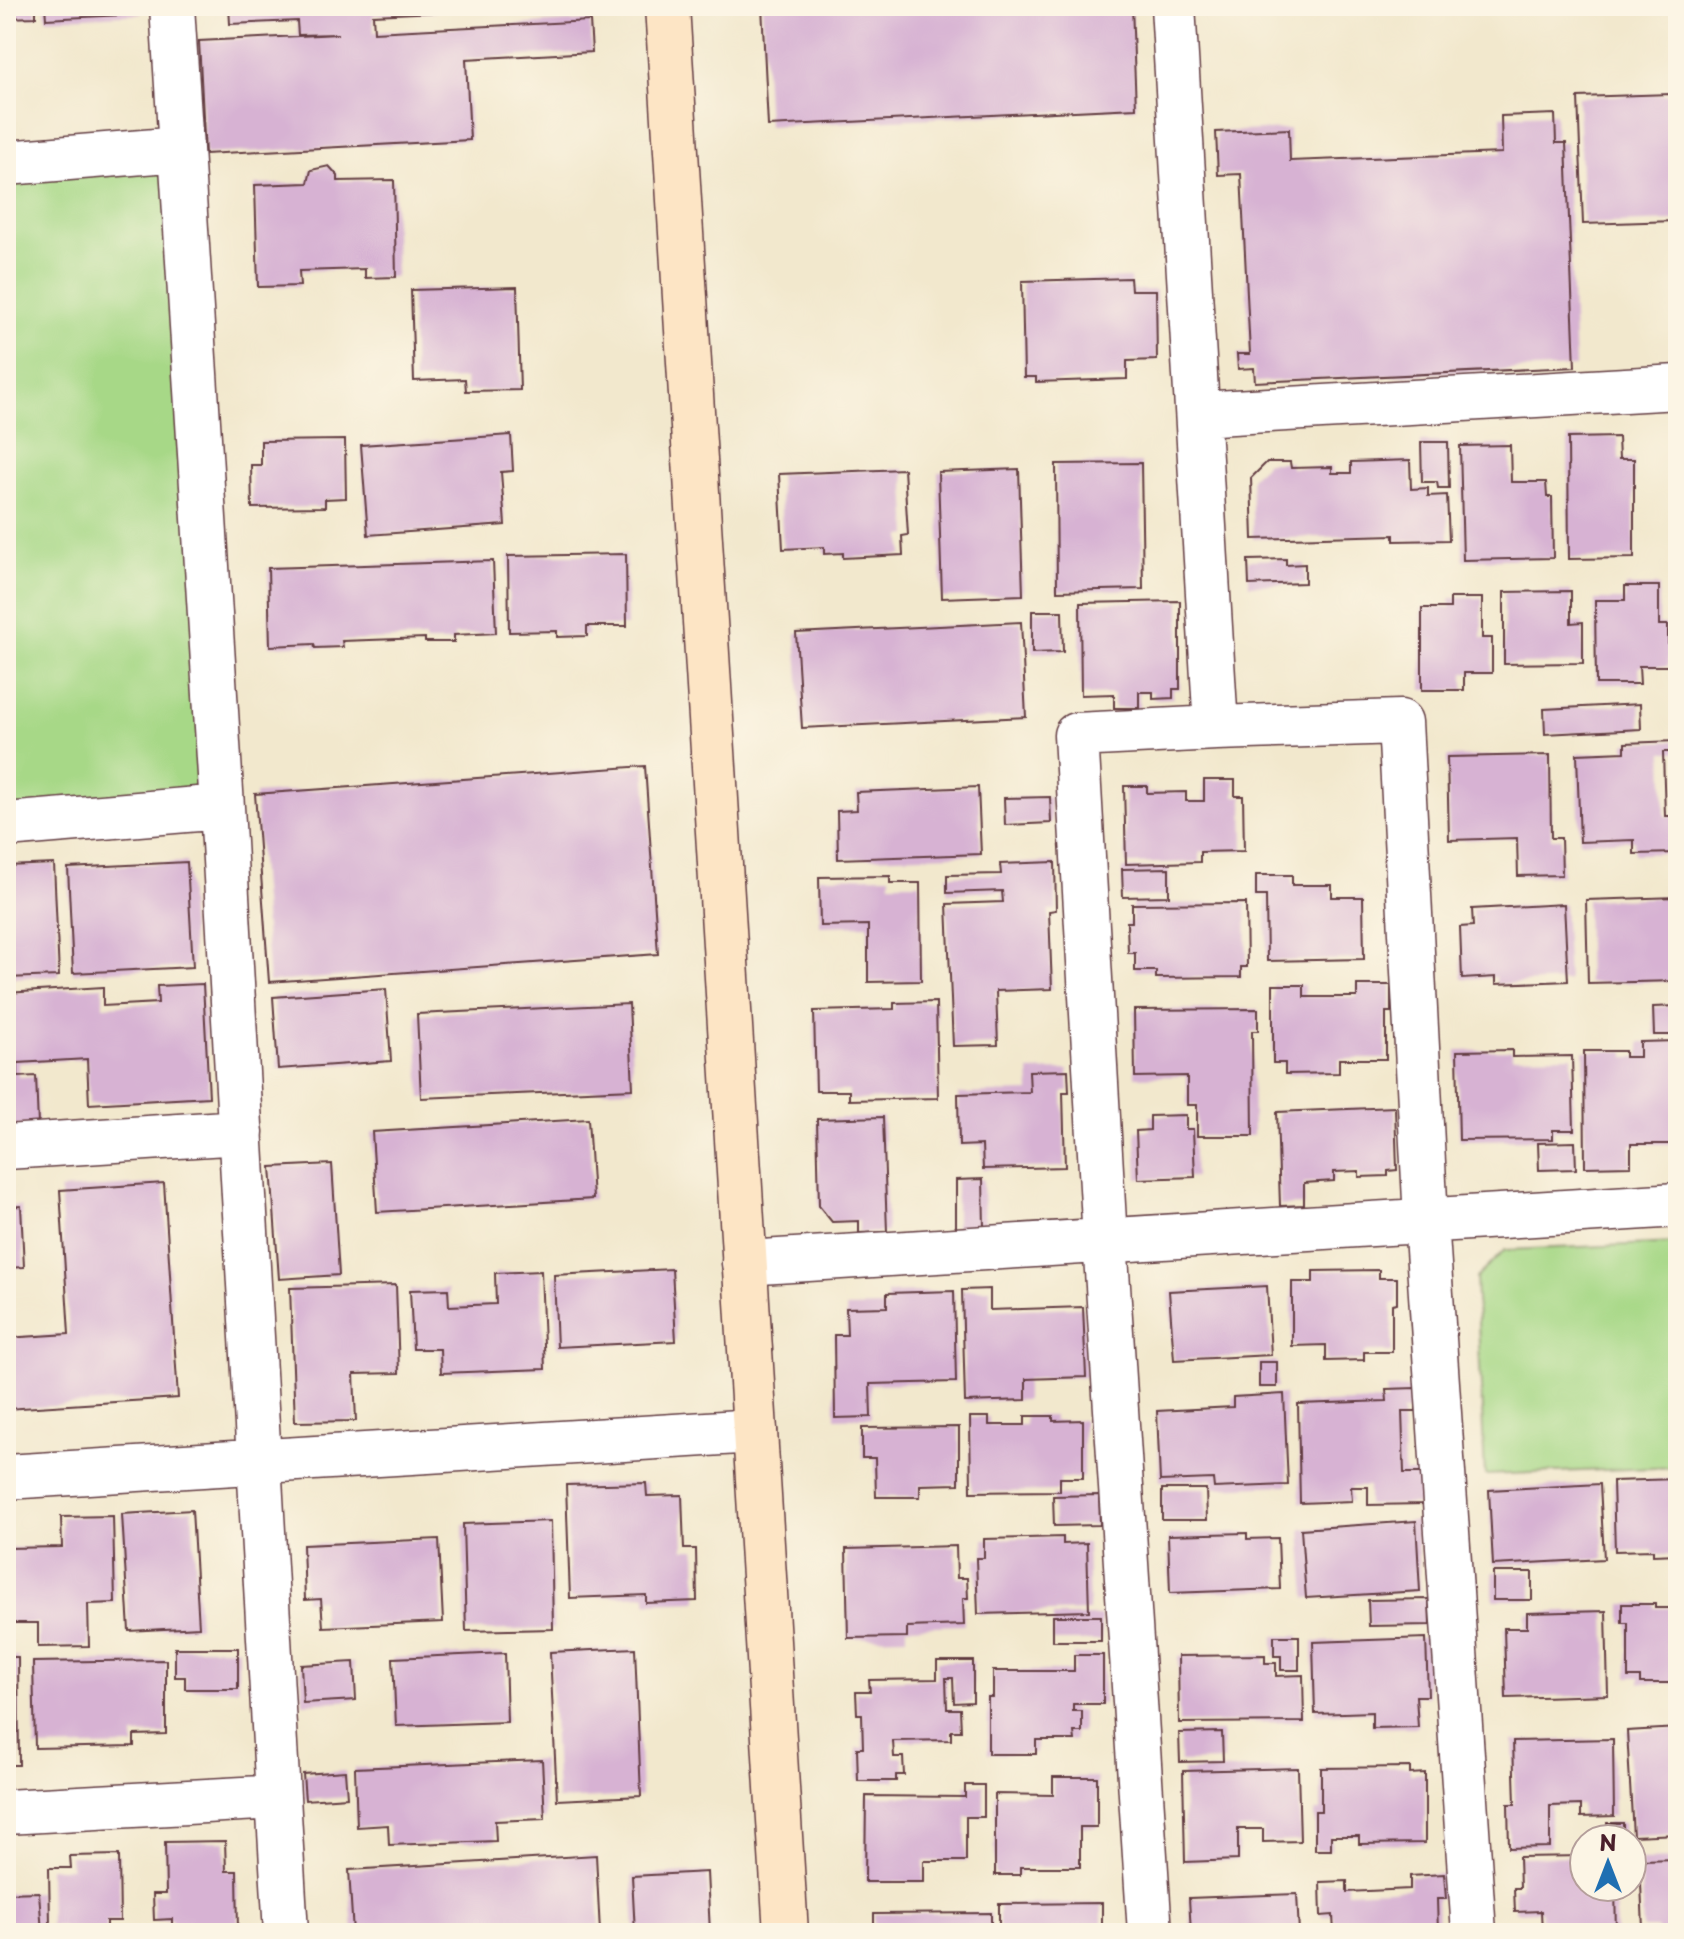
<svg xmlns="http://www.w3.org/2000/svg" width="1684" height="1939" viewBox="0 0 1684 1939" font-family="'Playpen Sans',sans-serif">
<rect width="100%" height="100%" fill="#fcf5e5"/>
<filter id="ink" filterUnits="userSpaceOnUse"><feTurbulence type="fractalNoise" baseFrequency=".0125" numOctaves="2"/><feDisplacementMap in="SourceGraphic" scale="16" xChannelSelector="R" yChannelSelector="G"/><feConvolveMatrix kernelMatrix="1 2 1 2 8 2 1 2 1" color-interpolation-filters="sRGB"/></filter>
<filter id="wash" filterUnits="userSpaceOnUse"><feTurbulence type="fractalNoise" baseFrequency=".006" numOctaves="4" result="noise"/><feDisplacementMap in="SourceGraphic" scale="32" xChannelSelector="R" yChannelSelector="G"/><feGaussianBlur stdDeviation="1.8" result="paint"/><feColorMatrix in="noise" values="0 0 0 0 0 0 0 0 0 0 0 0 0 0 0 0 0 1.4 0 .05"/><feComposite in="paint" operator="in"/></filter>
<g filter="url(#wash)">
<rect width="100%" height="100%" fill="#f2e8cd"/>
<!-- green -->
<path fill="#a7d887" stroke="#787c59" stroke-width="2" d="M175 166 222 807 6 825V178Z
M1678 1243V1467L1485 1475 1476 1278 1505 1250Z"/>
<g id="blocks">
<!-- building -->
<path fill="#d7b2d3" d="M6 6H36V17L6 18Z
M45 6H140L141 14 46 19Z
M229 6H435L436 12 373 15 374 32 590 21 592 52 466 59 470 140 205 154 199 41 338 34 298 35 297 21 230 24Z
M762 6H1132L1136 108 768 126Z
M1671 94 1675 221 1583 224 1578 97Z
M1555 114 1556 143H1566L1575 367 1255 382 1254 368 1238 369 1237 354H1250L1241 174 1218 175 1216 132 1289 129 1290 161 1502 153 1501 116Z
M329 166 338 176V181L394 180 396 277 365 278V269L299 271 300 286 258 287 255 185 308 183 311 170Z
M1130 278 1131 290H1156L1157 360 1127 361V379L1036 382V377H1024L1022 281Z
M517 287 520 390 466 391 465 379 414 381 411 290Z
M511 435 513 471 501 472 505 525 368 535 361 445Z
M1618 437 1619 459H1634V558L1569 559 1568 438Z
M345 440 346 498 325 499V507L252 508 251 465H261V441Z
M1421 442H1448L1449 488H1438L1437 482H1422Z
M1510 445 1511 482H1546L1547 497H1552L1553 558 1463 560 1460 446Z
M1410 460 1411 489 1428 488V496L1447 495 1449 540 1394 541V535L1253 539 1251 478 1267 462H1290L1291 468 1332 467V473H1351V462Z
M1141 463 1143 589 1057 591 1056 464Z
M904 469 908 535 902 536 903 555 843 558V553L824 554V547L783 549 779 474Z
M1019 469 1023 595 942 598 938 472Z
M626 554 627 626H587V636L557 637V631L509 632 508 556Z
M1286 559V565L1305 564V583L1249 585 1248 560Z
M493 561 496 633 454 635V642H425V638L342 641 343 647 315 648 314 644 270 646 268 568Z
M1625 586H1659V625H1668V666H1639L1640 684H1596L1595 600H1625Z
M1571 591V623L1583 622V663L1504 664V592Z
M1450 598H1482V638H1492V673H1464V690H1422V608H1450Z
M1180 601V689H1173V698L1153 699V692H1139V708H1114V694L1081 695 1080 603Z
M1032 611H1062L1063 652 1032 653Z
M1021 622 1026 717 802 728 796 633Z
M1640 704 1641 729 1545 734 1544 709Z
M1676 741V752H1663L1665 816H1678V853L1634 854V840L1580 842 1577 754 1625 752V743Z
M1550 755 1551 838H1561L1562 875 1518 876 1517 838 1449 840 1447 757Z
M645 766 658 954 269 982 255 794Z
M1204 780H1235V796H1243L1244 851 1200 852V862L1126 864 1124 786H1147V793L1186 792V801H1204Z
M978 787 981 854 838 859 837 811 857 810 856 792Z
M1050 797 1051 823 1005 825 1004 798Z
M187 862 193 967 73 973 68 868Z
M1055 862 1056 910 1049 911 1052 989 996 991 998 1045 953 1046 947 904 1003 902 1002 891 947 893V875L1001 874 1000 864Z
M54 864 59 976 6 978V866Z
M1169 868V896L1123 897 1122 869Z
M1256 875H1292V885H1332V897H1363L1364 959 1267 961 1266 896H1256Z
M890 876V883H920L921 981 868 982V925L820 926 819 877Z
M1678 897V981L1588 983 1586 900Z
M1246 903 1247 967H1241V977L1156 978V971H1135V953H1128L1127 922H1132V904Z
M1564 904 1568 981 1496 984V977L1462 979 1460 927 1473 926 1472 909Z
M203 984 209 1097 89 1104 87 1059 18 1063V1077L36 1076 38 1125 6 1126V993L103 987V1006L158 1003 157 986Z
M1273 985H1304V997H1357V985H1391V1012H1386V1059H1339V1073L1285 1074V1063H1273Z
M386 989 391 1061 278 1069 273 997Z
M936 1002 938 1098 849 1100V1091H816L814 1011 894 1009V1003Z
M629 1004 633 1089 421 1098 417 1014Z
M1678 1006V1035H1654L1653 1007Z
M1258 1009V1031H1252L1253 1136H1197V1105H1187V1076L1135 1077 1134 1010Z
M1678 1041 1677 1144H1631V1166L1585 1167 1584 1051H1625V1057H1640V1042Z
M1512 1050V1057L1572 1056 1574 1130H1553V1139L1459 1140 1457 1051Z
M1068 1070 1069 1092H1063L1065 1167 983 1169 982 1145 959 1146 958 1094 1030 1092 1029 1071Z
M1395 1107 1397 1170 1388 1171V1176L1359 1177V1171L1334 1172V1181L1304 1183V1205L1280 1206 1277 1112Z
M1186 1115V1129H1193L1195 1177 1138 1179 1136 1131 1150 1130V1116Z
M883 1117 887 1232 859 1233V1221L832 1222 819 1206 817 1119Z
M588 1119 593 1199 377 1212 372 1132Z
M1575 1142 1576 1169 1539 1170 1538 1143Z
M332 1164 339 1275 279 1279 271 1167Z
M983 1179 984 1228H956V1180Z
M164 1183 178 1398 6 1409V1338L69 1334 60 1190Z
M21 1206 24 1267 6 1268V1207Z
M672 1269 676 1341 557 1347 554 1275Z
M1379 1270V1278H1397V1303L1392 1304V1352H1364V1360L1326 1361V1345L1292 1346V1282H1313V1271Z
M541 1271 545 1369 441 1373 440 1349H413L410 1290 448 1289 449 1306 496 1304 495 1273Z
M396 1285 399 1373 354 1374 356 1421 295 1422 290 1288Z
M1267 1286 1271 1355 1174 1360 1169 1291Z
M990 1289V1310L1083 1307 1086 1377 1026 1379V1400L965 1402 962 1290Z
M954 1291 956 1382 870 1384 871 1417 835 1418 834 1335H847L846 1308 887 1307V1293Z
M1259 1362H1277V1387H1259Z
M1416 1388V1411H1402L1404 1473H1423L1424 1504 1368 1505V1487H1351L1352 1501 1300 1503 1298 1404 1387 1401 1386 1389Z
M1284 1394 1288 1485 1214 1488 1213 1479 1160 1481 1157 1411 1233 1407V1397Z
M1025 1416H1053V1421L1083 1420V1478H1060V1491L971 1492 970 1417H989V1425H1025Z
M959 1427V1484L920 1485V1497H876L875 1458H862V1428Z
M1678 1479V1554L1653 1555V1550L1615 1551 1613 1481Z
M646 1483 647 1496 682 1495 684 1549H696L697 1601 646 1603V1595L570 1598 566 1485Z
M1600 1484 1604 1559 1493 1565 1489 1490Z
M1162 1489H1206L1207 1520H1162Z
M1099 1495 1100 1525 1054 1526 1053 1496Z
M192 1510 199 1627 129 1631 122 1514Z
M113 1516 115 1603 88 1604 89 1646 38 1647V1623H6V1548L62 1547 61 1517Z
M551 1521 553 1629 466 1631 463 1524Z
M1416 1521 1420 1591 1306 1598 1301 1529Z
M1247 1533V1539L1278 1538 1280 1589 1170 1593 1168 1535Z
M1063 1537V1544L1087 1543 1089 1611 978 1614 976 1558H984V1539Z
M439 1539 443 1622 323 1627 321 1599 305 1600 303 1545Z
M956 1546 957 1578H967L968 1598H963L964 1625 907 1627V1637L848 1638 846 1549Z
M1493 1572H1532V1600H1493Z
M1429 1599 1430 1625 1369 1626 1368 1600Z
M1622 1604H1655V1608H1678V1683H1640V1677H1628V1623H1622Z
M1606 1611 1608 1695 1506 1698 1504 1628H1527V1613Z
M1053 1616H1101V1641H1053Z
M1274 1636H1299V1670H1281V1656H1274Z
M1426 1638 1428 1696H1416L1418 1727 1372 1728V1712L1315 1714 1313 1642Z
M175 1648H238V1689H185V1677H175Z
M635 1648 641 1796 557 1800 550 1652Z
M505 1653 507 1722 396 1726 393 1658Z
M1074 1655H1103V1704H1073V1711H1082V1732H1074L1075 1740H1036V1754H988V1697H993V1671H1074Z
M1265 1655V1663H1276V1676L1303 1675 1304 1722 1179 1723 1178 1656Z
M6 1657H18L19 1765H6Z
M166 1660V1734L134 1735V1746L35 1748 33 1662Z
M937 1661H973V1702L954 1703 953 1678H946L947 1709H960L961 1731H951V1740L893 1741 894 1757H903L904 1775H896V1781H858L857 1748H863L862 1714H857L856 1692H870L869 1680 937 1679Z
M354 1662 356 1700 303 1703 301 1665Z
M1678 1728V1834L1633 1836 1627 1731Z
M1222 1732 1223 1761 1180 1762 1179 1733Z
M1613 1739 1614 1816 1581 1817V1805L1550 1806V1847L1509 1848 1508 1804H1515L1513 1741Z
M542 1760 545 1819 495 1821 496 1841 389 1845 388 1825 357 1827 355 1768Z
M1410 1767V1774L1425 1773V1843L1359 1844V1836H1331V1850H1315V1811H1321V1768Z
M1298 1768 1300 1841 1263 1842V1829H1238V1860L1185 1862 1183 1771Z
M345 1771 347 1797 305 1800 303 1774Z
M1053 1777H1097V1827H1080V1867H1020V1875H995V1794L1053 1795Z
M965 1785H984V1817H966V1861H924V1882H865L866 1796 965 1797Z
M1607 1823H1623V1839H1607Z
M225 1841 226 1871H237L238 1932 162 1933 172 1928V1919L154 1920 153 1894H166L165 1842Z
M119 1855 120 1921H106V1933H63V1926H50L49 1868H71L70 1856Z
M596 1855 600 1932 353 1933 349 1870Z
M1584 1856V1887H1615L1616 1933 1542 1932 1541 1911 1515 1912 1514 1888H1520L1519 1857Z
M1678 1859V1933H1658V1929H1643L1640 1860Z
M707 1872 710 1933H635L632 1876Z
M1444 1874 1446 1899H1437L1438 1933H1334L1333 1915 1321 1916 1320 1882 1347 1881V1892L1410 1889V1876Z
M39 1892 42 1933H6V1893Z
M1297 1894 1299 1933H1191L1189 1898Z
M1102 1903V1933H999V1904Z
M991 1913V1933H874V1914Z"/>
</g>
</g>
<g filter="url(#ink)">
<use href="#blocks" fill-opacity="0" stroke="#633d43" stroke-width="2"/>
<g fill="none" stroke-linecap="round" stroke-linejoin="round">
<!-- street casing -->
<g stroke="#633d43" stroke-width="47">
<path id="street" d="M172 6 181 149
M6 163 181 149 222 807 6 825
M1198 414 1678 387
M1216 728 1400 722 1426 1220 1474 1933
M222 807 278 1797
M6 1147 241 1132
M744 1263 1678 1205
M6 1477 755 1431
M6 1812 278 1797 286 1933
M1150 1933 1105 1240 1076 735 1216 728 1173 6"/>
</g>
<!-- secondary casing -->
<g stroke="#633d43" stroke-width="47">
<path id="secondary" d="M667 6 786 1933"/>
</g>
<!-- street -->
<use href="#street" stroke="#fff" stroke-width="44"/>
<!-- secondary -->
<use href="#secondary" stroke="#fde5c5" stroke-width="44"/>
</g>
</g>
<!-- margin -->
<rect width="1684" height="1939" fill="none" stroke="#fcf5e5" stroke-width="32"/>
<!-- north arrow -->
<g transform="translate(1608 1863)"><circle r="38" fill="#fcf5e5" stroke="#b59f9b" stroke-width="2"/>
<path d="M0-6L14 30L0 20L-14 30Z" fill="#1f6fb2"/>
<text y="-12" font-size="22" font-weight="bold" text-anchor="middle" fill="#4a1f2b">N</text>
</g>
</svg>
